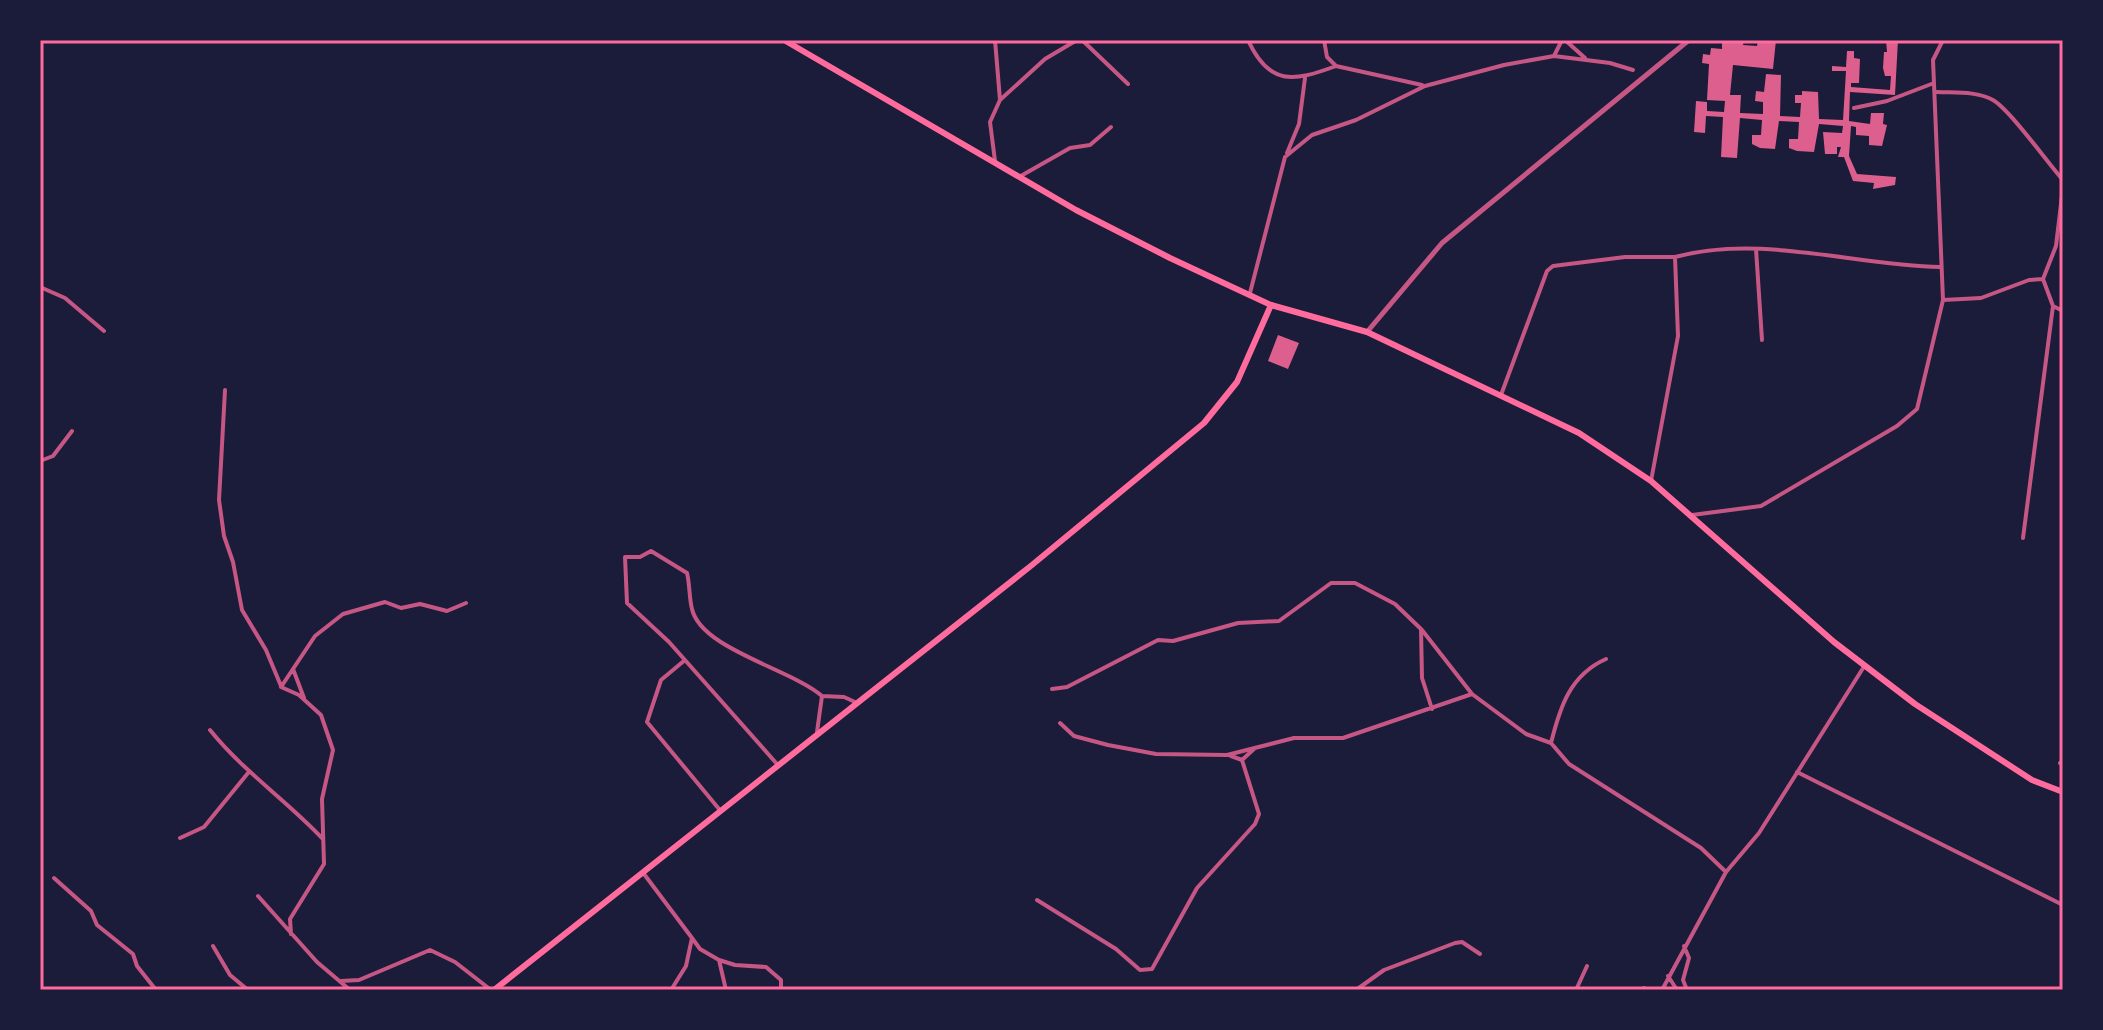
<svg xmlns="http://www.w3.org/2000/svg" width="2103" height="1030" viewBox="0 0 2103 1030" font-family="Figtree,sans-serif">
<rect width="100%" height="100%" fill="#1b1b3a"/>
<!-- building -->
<path fill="#dd5f8e" d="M1722 40H1744L1743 45 1757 46 1758 40H1776L1773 69 1733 65 1730 95H1741L1740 113 1763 114V102L1755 101 1756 91 1764 92 1766 74 1781 75 1780 116 1800 117 1801 103H1795V95H1802V91L1818 92 1819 119 1843 120 1846 71H1832V66L1846 67 1847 51H1854V58L1860 59 1859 83H1851V87L1890 90 1891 76H1885L1883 68 1884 52H1887L1886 40H1898L1895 95 1850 92 1849 121 1870 124 1871 113H1884L1883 124 1887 125 1882 146 1869 145V136L1856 135V127L1851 126 1849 156 1857 174 1896 177 1895 185 1873 189 1874 183 1853 181 1844 157H1838L1841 147H1837V154H1825L1823 132 1842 133 1843 126 1819 124 1814 152 1797 151 1789 148V139H1798L1799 122 1779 121 1775 149 1760 148 1752 144V135H1761L1762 120 1740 118 1737 158 1721 157 1723 117 1706 116 1705 133 1694 132 1696 101 1707 102V111L1724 112 1725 101 1707 100 1709 64 1702 63 1703 54 1710 55 1711 48 1722 49Z
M1278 335 1299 343 1288 369 1268 361Z"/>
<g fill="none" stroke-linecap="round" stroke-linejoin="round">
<!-- minor -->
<path stroke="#c65784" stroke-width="4" d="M1082 40 1128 84
M1248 40C1269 86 1293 82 1336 66
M1324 40 1327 57 1336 66 1422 85
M1565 40 1585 58
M1554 56 1562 40
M1937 92C1956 93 1976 91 1993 100 2010 110 2047 162 2063 180
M1000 100 1045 59 1077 40
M1854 108 1887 101 1934 83
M1287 153 1299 124 1305 78
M995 161 990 122 1000 100 995 40
M1019 177 1070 148 1090 145 1111 127
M1756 249 1762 340
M40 287 65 298 104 331
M1250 293 1285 157 1312 135 1356 120 1425 86 1504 65 1554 56 1610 63 1633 70
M1943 300 1981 298 2029 280 2043 279
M2053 306 2063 311
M225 390 219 500 224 536 233 562 242 610 266 650 281 686
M1501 395 1547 271 1553 266 1625 257H1675
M40 461 53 456 72 431
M1651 481 1678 336 1675 257C1761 234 1853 265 1940 267
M1692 515 1761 506 1897 426 1917 409 1943 300 1933 60 1943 40
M2023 538 2053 306 2043 279 2056 246 2063 187
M1422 630 1472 694
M685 660 661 680 647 722 719 809
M293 669 304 698
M1052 689 1067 687 1158 640 1173 641 1238 623 1279 621 1331 583H1355L1395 604 1421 629 1422 678 1432 709
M822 696 844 697 855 702
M1060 723 1074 736 1108 745 1156 754 1227 755 1294 738H1343L1472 694 1526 734 1551 743 1569 764 1701 848 1726 872
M210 730C243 771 286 800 322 838
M1551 743C1560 707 1570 675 1606 659
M1242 760 1255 748
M2060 763 2063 764
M777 764 669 642 627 603 625 557H640L651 551 687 573C690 585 689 598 692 609 701 649 791 669 822 696L817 732
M1797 772 2063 905
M180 838 204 827 248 773
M644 874 692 938
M54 878 91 911 97 925 133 954 137 966 156 990
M258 896 317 962 350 990
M1037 900 1116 949 1140 970 1152 969 1197 888 1255 824 1259 814 1242 760 1231 756
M291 934 290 919 324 864 322 799 333 750 321 715 299 695 281 687 315 636 343 614 385 602 401 608 420 604 447 611 466 603
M213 946 230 975 248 990
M1684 946 1689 958 1683 980 1687 990
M719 960 726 990
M1668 976 1677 990
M341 981 359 980 430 950 455 962 491 990
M671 990 686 966 692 938 700 949 719 960 735 965 766 967 781 980V990
M1356 990 1384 970 1455 943 1462 942 1480 954
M1576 990 1587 966
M1641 990 1644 988
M1662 990 1726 872 1759 833 1865 665"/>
<!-- tertiary -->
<path stroke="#c65784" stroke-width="5" d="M1367 332 1442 243 1689 40"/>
<!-- secondary -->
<path stroke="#ff6b9d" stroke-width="6" d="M494 990 1032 565 1204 423 1237 382 1271 305"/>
<!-- primary -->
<path stroke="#ff6b9d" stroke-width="6" d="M784 40 1076 210 1170 258 1271 305 1367 332 1579 433 1651 481 1834 642 1915 704 2032 780 2063 792"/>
</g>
<!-- border -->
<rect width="2103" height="1030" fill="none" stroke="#1b1b3a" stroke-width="84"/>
<rect x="42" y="42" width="2019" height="946" fill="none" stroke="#ff6b9d" stroke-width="3"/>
</svg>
